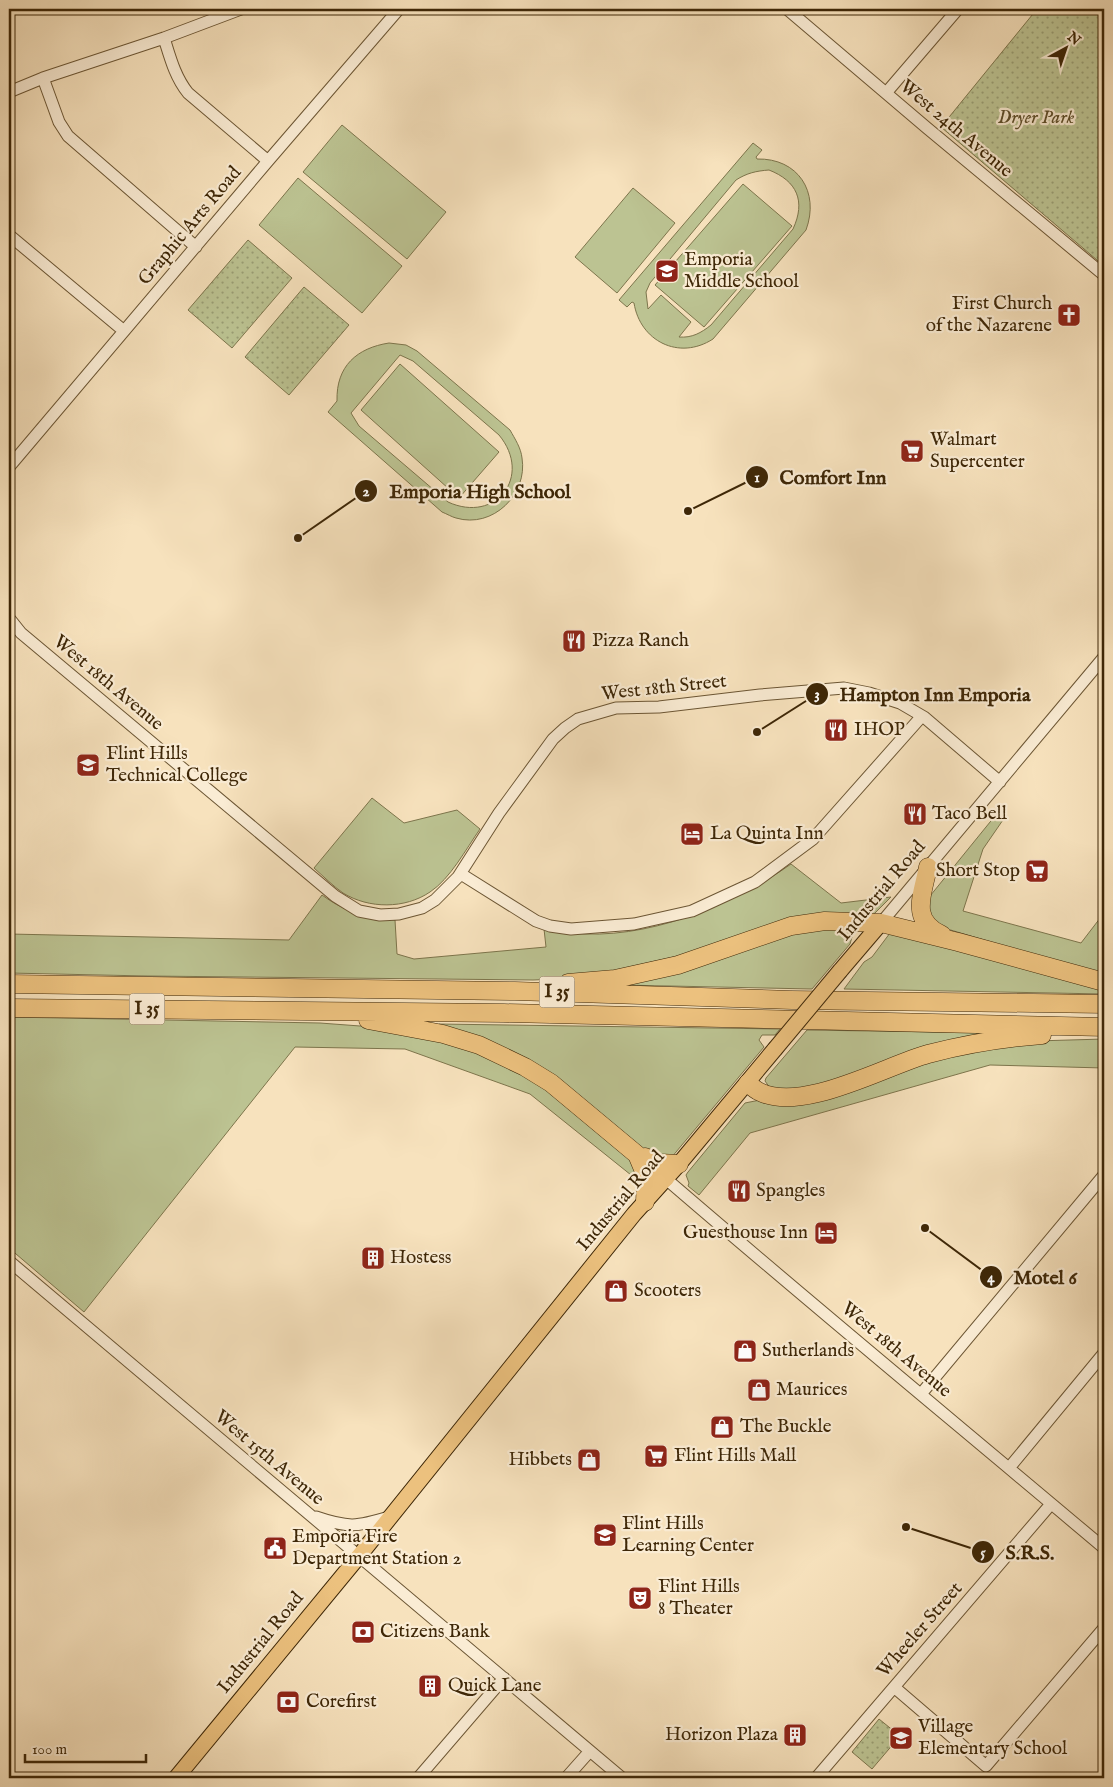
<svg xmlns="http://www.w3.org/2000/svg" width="1113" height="1787" viewBox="0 0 1113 1787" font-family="'IM FELL English',serif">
<defs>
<pattern id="park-dots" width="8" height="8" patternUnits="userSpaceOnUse" patternTransform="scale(1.25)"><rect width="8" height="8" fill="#bcc392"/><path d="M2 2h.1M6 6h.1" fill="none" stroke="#9a9e75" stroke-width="1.8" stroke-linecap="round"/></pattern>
</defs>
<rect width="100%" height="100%" fill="#f7e2bd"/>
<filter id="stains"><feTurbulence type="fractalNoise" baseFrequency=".004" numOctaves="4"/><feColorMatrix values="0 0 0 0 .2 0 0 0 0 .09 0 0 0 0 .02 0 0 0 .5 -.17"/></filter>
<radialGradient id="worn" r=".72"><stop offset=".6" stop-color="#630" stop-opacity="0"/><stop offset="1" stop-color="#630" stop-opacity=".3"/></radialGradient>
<!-- grass -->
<path fill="#bcc392" stroke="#7d754c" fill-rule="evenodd" d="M342 125 446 212 407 259 303 172Z
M753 143 762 150 756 157 757 159C798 158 820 192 806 230L713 339C679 361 640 341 634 303L632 302 627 307 619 300ZM769 170C797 181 806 201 793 229L711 325C701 333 692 338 679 337L691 322 661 295 648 309 646 292 650 283 736 180C747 173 756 171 769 170Z
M298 178 402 266 362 313 259 225Z
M743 184 792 226 704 327 655 285Z
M633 188 675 223 617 293 575 257Z
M389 343 406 345 417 351 510 430C515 439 521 448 522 458 528 494 493 529 456 518 452 517 447 514 442 512L328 412 337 401C336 366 357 348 389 343ZM400 355 413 361 499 435C533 476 496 524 448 502L359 426 351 413Z
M400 364 499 452 459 498 361 410Z
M372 798 404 823 457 810 480 829C466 849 450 879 430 892 405 909 369 909 343 893 333 886 323 876 314 868Z
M999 811 1005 817 983 849 963 911 1081 943 1104 913V976L934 925 927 904 930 896Z
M791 864 841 903 891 897 872 916 718 947 581 978 533 980 147 976 9 973V934L289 940 322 895C350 915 362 915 395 920L397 954 414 959 546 947 544 929C553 930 562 932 571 933 645 941 732 906 791 864Z
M803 928 846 930 852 937 850 944 812 989 622 985Z
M893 929 1104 986V994L844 989 864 962 872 957Z
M9 1017 320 1023 360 1026 409 1032 459 1044 535 1080 634 1158 641 1183 530 1094 405 1049 295 1047 84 1312 9 1248Z
M439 1024 780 1029 775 1035H762L759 1040 764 1047 671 1158 647 1152 582 1100 439 1028Z
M807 1030 998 1033 809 1091 770 1088 765 1081 766 1078Z
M1104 1039V1068L990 1065 750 1133 699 1195 688 1186 689 1183 686 1175 688 1172 745 1103 760 1100 763 1103 786 1104 947 1056 1035 1041Z"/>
<!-- park -->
<path fill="url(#park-dots)" stroke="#7d754c" d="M1037 9H1104V266L941 127Z
M248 240 292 278 232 348 188 310Z
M304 287 349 325 289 395 245 357Z
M879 1719 900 1736 872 1769 852 1752Z"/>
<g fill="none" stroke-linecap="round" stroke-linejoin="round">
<!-- minor casing -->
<g stroke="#6c5634" stroke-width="13">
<path id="minor" d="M787 9 927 128 1104 275
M164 38C170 57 175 77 188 93L268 161
M43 78 59 122 68 136 196 247
M9 92 43 78 164 38 241 9
M886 93 958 9
M9 235 124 331
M9 467 268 161 399 9
M9 618 21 633 335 896 359 911 380 915 399 914 422 908 435 900 458 877 499 813 553 739 565 728 578 719 616 708 659 707 760 695 844 688 869 693 900 703 924 717 1000 782
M461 874 536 921 550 926 571 929 634 924 692 911 755 882 813 839 922 716
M881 923 1104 657
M665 1178C810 1303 958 1425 1104 1548
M9 1261 622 1778
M921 1394 1104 1175
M1009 1468 1104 1353
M316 1517C348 1528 357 1527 389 1517
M894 1687 986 1766 1104 1628
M418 1778 504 1678
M566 1778 590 1751
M816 1778 1051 1504"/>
</g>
<!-- major casing -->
<g stroke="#3e2707" stroke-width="17">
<path id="major" d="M840 971 881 923
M176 1778 359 1556 634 1214 679 1164 775 1049"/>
</g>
<!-- highway casing -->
<g stroke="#3e2707" stroke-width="19">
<path id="highway" d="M928 867C923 894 909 920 942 935
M568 983 615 979 678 965 791 926 825 921 881 923 958 942 1104 982
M9 984 515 991 792 1000 1104 1004
M9 1008 504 1013 1104 1027
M368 1020 443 1034 479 1045 525 1067 551 1083 665 1178
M748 1083C751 1086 755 1090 760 1092 803 1113 885 1066 928 1054 966 1044 1003 1038 1042 1035
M638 1157 646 1176 645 1202
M645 1157 659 1163 679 1164"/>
</g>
<!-- minor -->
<use href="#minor" stroke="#faecd4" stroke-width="11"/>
<!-- major -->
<use href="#major" stroke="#ecc17e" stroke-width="15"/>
<!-- highway -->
<use href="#highway" stroke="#ecc17e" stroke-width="18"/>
<!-- major-bridge casing -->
<g stroke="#3e2707" stroke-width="17" stroke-linecap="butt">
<path id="major-bridge" d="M775 1049 840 971"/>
</g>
<!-- major-bridge -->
<use href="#major-bridge" stroke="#ecc17e" stroke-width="15"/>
</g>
<!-- icons -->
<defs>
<g id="school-square" transform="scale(1.25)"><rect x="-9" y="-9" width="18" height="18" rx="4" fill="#8f2418" stroke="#faecd4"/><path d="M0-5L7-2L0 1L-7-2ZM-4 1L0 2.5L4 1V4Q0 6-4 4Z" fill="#fff"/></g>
<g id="church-square" transform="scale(1.25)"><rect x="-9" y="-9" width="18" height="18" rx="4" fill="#8f2418" stroke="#faecd4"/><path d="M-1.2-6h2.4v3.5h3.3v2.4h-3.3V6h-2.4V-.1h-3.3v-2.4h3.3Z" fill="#fff"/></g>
<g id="supermarket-square" transform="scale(1.25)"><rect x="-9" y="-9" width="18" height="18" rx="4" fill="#8f2418" stroke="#faecd4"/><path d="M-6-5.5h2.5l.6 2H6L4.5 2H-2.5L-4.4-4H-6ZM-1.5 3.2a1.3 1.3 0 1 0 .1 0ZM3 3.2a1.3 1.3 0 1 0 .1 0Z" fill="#fff"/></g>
<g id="restaurant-square" transform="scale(1.25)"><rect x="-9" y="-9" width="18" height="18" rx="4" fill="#8f2418" stroke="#faecd4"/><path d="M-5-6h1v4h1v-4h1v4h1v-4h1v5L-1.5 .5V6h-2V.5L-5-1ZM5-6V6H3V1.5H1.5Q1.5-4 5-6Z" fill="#fff"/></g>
<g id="university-square" transform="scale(1.25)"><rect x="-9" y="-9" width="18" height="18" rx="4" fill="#8f2418" stroke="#faecd4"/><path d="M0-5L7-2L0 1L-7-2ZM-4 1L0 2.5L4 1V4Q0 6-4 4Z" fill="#fff"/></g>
<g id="hotel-square" transform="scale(1.25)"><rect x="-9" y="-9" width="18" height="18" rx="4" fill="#8f2418" stroke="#faecd4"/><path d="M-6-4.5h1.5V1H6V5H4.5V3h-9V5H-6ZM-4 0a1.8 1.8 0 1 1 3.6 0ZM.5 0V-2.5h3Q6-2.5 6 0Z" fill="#fff"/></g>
<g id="building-square" transform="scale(1.25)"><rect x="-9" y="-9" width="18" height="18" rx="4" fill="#8f2418" stroke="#faecd4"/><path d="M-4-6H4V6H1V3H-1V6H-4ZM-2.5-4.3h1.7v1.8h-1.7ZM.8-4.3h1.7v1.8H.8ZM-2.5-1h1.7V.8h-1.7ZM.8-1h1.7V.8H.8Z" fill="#fff"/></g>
<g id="shop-square" transform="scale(1.25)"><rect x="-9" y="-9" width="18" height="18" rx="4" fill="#8f2418" stroke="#faecd4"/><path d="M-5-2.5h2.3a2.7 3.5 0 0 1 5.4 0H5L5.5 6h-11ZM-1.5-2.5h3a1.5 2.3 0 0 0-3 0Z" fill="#fff"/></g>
<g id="civic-square" transform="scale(1.25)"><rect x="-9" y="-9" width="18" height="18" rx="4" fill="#8f2418" stroke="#faecd4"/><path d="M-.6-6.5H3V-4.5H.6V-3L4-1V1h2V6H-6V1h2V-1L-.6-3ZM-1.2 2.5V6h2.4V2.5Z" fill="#fff"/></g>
<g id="theatre-square" transform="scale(1.25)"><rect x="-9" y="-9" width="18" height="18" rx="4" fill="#8f2418" stroke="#faecd4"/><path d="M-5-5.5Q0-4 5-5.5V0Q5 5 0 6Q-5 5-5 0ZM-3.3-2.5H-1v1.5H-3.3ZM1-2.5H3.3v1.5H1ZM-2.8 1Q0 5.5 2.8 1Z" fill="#fff"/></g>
<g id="bank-square" transform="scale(1.25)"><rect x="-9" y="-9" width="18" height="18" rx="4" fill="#8f2418" stroke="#faecd4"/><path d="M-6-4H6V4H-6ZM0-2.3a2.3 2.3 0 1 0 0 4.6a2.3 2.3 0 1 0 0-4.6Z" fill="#fff"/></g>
</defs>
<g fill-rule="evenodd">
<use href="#school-square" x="667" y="271"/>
<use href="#church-square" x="1069" y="315"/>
<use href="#supermarket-square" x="912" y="451"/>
<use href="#restaurant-square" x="574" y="641"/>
<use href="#restaurant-square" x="836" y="730"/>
<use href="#university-square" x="88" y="765"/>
<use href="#restaurant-square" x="915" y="814"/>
<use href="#hotel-square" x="692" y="834"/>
<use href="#supermarket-square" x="1037" y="871"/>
<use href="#restaurant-square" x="739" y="1191"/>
<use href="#hotel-square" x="826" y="1233"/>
<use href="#building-square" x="373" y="1258"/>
<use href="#shop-square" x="616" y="1291"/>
<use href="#shop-square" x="745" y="1351"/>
<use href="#shop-square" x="759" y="1390"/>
<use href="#shop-square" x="722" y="1427"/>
<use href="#supermarket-square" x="656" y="1456"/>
<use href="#shop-square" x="589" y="1460"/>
<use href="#school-square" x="605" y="1535"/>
<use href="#civic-square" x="275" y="1548"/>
<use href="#theatre-square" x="640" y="1598"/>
<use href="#bank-square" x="363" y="1632"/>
<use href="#building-square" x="430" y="1686"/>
<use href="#bank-square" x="288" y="1702"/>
<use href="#building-square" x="795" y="1735"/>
<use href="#school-square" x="901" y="1738"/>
</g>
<g text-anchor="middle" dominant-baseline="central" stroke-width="4.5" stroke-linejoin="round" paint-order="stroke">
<!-- shield labels -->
<g fill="#faecd4" stroke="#766244" stroke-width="1">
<rect x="539.5" y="976.5" width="35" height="31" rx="4"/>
<rect x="129.5" y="993.5" width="35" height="31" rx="4"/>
</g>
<g font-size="18" font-weight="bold" fill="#3e2707">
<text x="557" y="992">I 35</text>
<text x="147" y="1009">I 35</text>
</g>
<!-- park labels -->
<g font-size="19" font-style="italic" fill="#5e4e2a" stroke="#faecd4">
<text x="1036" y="118">Dryer Park</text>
</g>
<!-- street labels -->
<g font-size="19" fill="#3e2707" stroke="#faecd4">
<text transform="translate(956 129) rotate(40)">West 24th Avenue</text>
<text transform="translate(190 226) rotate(-50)">Graphic Arts Road</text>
<text transform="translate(108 683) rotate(40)">West 18th Avenue</text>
<text transform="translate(664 688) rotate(-6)">West 18th Street</text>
<text transform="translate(882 891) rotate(-50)">Industrial Road</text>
<text transform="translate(621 1201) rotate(-50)">Industrial Road</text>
<text transform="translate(896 1350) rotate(40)">West 18th Avenue</text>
<text transform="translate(269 1458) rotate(40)">West 15th Avenue</text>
<text transform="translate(920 1630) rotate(-49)">Wheeler Street</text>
<text transform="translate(261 1643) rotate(-51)">Industrial Road</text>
</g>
<!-- poi labels -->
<g font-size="19" fill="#3e2707" stroke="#faecd4" text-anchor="start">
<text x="684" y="260">Emporia<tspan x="684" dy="22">Middle School</tspan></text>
<text x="1052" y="304" text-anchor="end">First Church<tspan x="1052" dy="22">of the Nazarene</tspan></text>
<text x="930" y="440">Walmart<tspan x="930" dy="22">Supercenter</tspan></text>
<text x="592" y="641">Pizza Ranch</text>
<text x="854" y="730">IHOP</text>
<text x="106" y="754">Flint Hills<tspan x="106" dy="22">Technical College</tspan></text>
<text x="932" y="814">Taco Bell</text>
<text x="710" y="834">La Quinta Inn</text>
<text x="1020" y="871" text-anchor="end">Short Stop</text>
<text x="756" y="1191">Spangles</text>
<text x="808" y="1233" text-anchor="end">Guesthouse Inn</text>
<text x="390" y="1258">Hostess</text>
<text x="634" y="1291">Scooters</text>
<text x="762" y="1351">Sutherlands</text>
<text x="776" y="1390">Maurices</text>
<text x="740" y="1427">The Buckle</text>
<text x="674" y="1456">Flint Hills Mall</text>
<text x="572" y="1460" text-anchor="end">Hibbets</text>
<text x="622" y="1524">Flint Hills<tspan x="622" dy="22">Learning Center</tspan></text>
<text x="292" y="1537">Emporia Fire<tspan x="292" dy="22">Department Station 2</tspan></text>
<text x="658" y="1587">Flint Hills<tspan x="658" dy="22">8 Theater</tspan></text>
<text x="380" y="1632">Citizens Bank</text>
<text x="448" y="1686">Quick Lane</text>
<text x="306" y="1702">Corefirst</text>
<text x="918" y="1727">Village<tspan x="918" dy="22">Elementary School</tspan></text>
<text x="778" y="1735" text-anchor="end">Horizon Plaza</text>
</g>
</g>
<!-- callouts -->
<path fill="none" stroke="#3e2707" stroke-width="2" d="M688 511L757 477M298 538L366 491M757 732L817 694M925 1228L991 1277M906 1527L983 1552"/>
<g fill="#3e2707" stroke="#faecd4" stroke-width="2">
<circle cx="688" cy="511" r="5"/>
<circle cx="298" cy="538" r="5"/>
<circle cx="757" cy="732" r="5"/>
<circle cx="925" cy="1228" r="5"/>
<circle cx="906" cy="1527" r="5"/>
<circle cx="757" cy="477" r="12"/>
<circle cx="366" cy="491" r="12"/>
<circle cx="817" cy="694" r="12"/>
<circle cx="991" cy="1277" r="12"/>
<circle cx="983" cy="1552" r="12"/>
</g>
<g font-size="15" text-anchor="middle" font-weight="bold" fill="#fff">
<text x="757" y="482">1</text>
<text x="366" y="496">2</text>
<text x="817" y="699">3</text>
<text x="991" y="1282">4</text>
<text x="983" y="1557">5</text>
</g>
<g font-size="20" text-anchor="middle" font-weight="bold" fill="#3e2707" stroke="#faecd4" stroke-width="4.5" stroke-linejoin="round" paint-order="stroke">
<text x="833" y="484">Comfort Inn</text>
<text x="480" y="498">Emporia High School</text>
<text x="935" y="701">Hampton Inn Emporia</text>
<text x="1045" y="1284">Motel 6</text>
<text x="1030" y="1559">S.R.S.</text>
</g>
<!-- margin -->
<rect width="1113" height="1787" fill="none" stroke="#f7e2bd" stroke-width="30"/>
<rect x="10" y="10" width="1093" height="1767" fill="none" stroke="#3e2707" stroke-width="2.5"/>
<rect x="15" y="15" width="1083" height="1757" fill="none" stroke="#3e2707"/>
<!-- north arrow -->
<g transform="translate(1066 48) rotate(40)" stroke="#faecd4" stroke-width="4" paint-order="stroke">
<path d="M0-4L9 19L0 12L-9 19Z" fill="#3e2707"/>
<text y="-8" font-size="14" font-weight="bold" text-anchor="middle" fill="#3e2707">N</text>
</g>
<!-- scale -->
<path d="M25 1754v8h121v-8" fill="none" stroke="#3e2707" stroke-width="2.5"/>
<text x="32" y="1754" font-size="15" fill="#3e2707" stroke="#faecd4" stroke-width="4" paint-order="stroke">100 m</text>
<rect width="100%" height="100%" filter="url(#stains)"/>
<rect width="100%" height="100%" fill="url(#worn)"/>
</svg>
